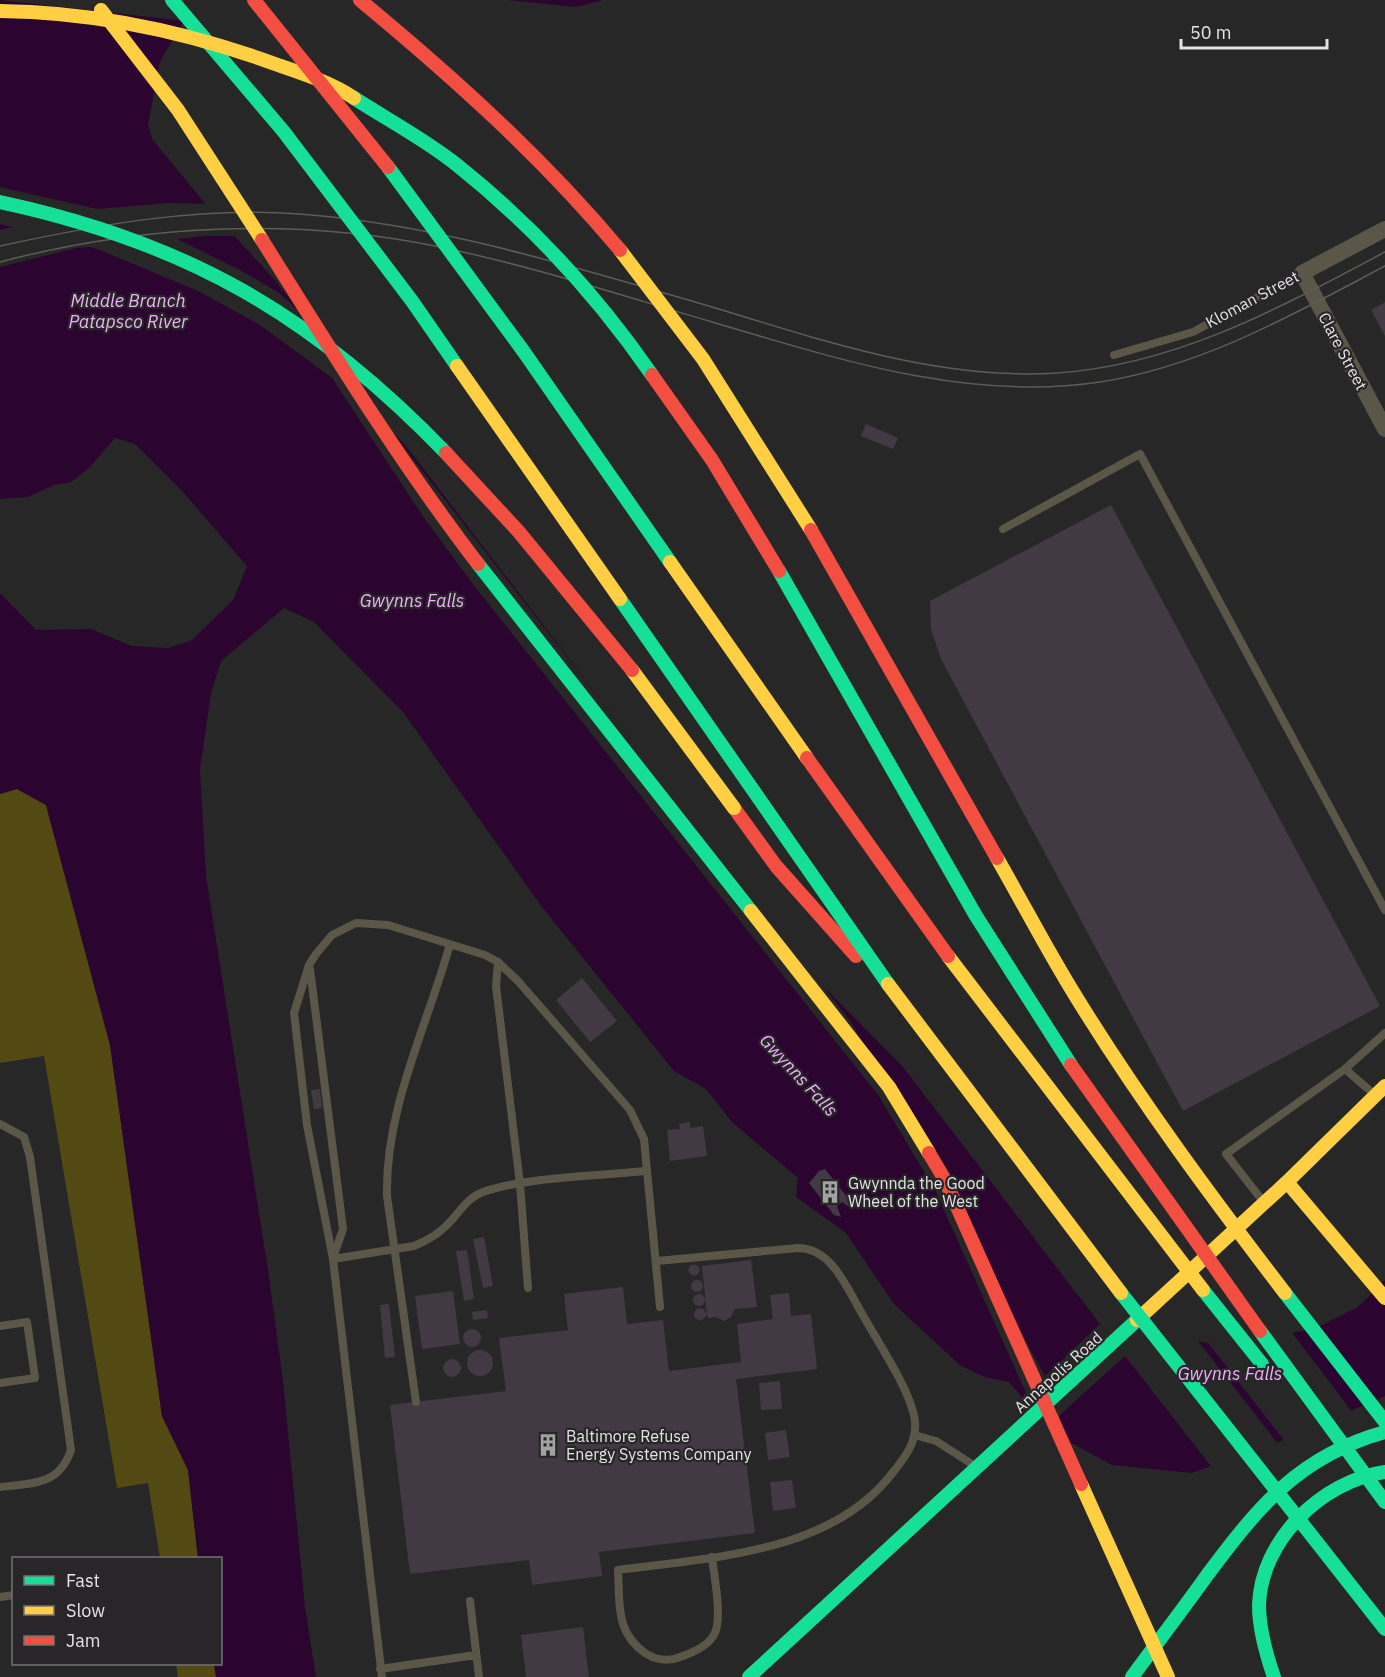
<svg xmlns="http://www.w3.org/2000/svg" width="1385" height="1677" viewBox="0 0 1385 1677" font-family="'IBM Plex Sans',sans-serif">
<rect width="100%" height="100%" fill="#272727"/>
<!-- green -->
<path fill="#524913" d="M17 789 46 805 110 1045 162 1416 188 1470 198 1558H160L148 1483 117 1488 44 1056 0 1063V794Z
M176 1664H214L216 1677H178Z"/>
<!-- water -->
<path fill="#2b0430" d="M0 0 184 21 160 61 148 124 152 139 208 207 273 278 419 463 810 973 902 1066 1037 1220 1165 1335 1208 1343 1312 1330 1358 1307 1385 1280V1396L1281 1441 1192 1473 1112 1465 1053 1433 1009 1382 985 1377 961 1366 894 1304 846 1233 796 1197 798 1178 732 1122 706 1089 674 1071 542 907 403 712 314 622 284 608 221 661 211 693 200 769 206 876 269 1277 283 1381 305 1607 316 1677H216L214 1664H220V1558H198L188 1470 162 1416 110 1045 46 805 17 789 0 794V593L36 630 91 629 132 646 168 648 191 641 233 600 247 566 183 492 135 444 115 438 88 469 71 482 54 485 28 497 0 499Z
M507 0H603L576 7Z"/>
<!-- pier -->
<path fill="#272727" d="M0 187 97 209 168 203 209 204 238 236H206L177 239 240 270 278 292 350 356 419 458 393 433 851 1022 1045 1376 1100 1324 886 1045 1039 1218 1167 1332 1195 1337 1279 1445 1213 1469 1125 1356 1061 1414 1051 1435 1020 1399 1026 1393 935 1190 878 1095 475 587 422 515 332 378 260 325 198 291 100 250 90 247 76 248 0 267V230L12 227 0 224Z
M1290 1330 1353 1413 1286 1443 1205 1339Z"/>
<!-- building -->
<path fill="#423944" d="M1385 302V336L1371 310Z
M866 424 898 438 893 449 861 436Z
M1111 505 1380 1006 1183 1111 941 659 931 629 930 601Z
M582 978 617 1021 590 1042 556 1000Z
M320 1089 322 1108 314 1109 311 1090Z
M690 1122V1128L703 1126 707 1156 670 1161 667 1130 680 1129 679 1124Z
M825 1169 851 1202 852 1209 842 1202 837 1206 841 1217 834 1215 809 1183 819 1171Z
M484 1237 493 1286 483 1288 473 1239Z
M467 1250 474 1299 464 1301 456 1251Z
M751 1260 757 1307 735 1309 731 1317 724 1321 715 1317 708 1318 707 1315 701 1321 695 1318 694 1312 698 1308 704 1309 707 1315 702 1266Z
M688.5 1270a5.5 5.5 0 1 1 11 0a5.5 5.5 0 1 1-11 0Z
M691 1286a6 6 0 1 1 12 0a6 6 0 1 1-12 0Z
M623 1287 627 1324 663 1320 669 1371 741 1362 737 1324 773 1319 770 1295 789 1293 791 1316 811 1314 817 1369 736 1379 755 1533 599 1552 602 1576 532 1585 529 1560 410 1574 390 1405 506 1391 499 1338 568 1330 564 1294Z
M453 1291 460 1344 422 1349 415 1296Z
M693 1300a6 6 0 1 1 12 0a6 6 0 1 1-12 0Z
M389 1304 395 1357 385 1358 380 1305Z
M487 1310 488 1318 473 1320 472 1312Z
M463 1338a9 9 0 1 1 18 0a9 9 0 1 1-18 0Z
M467 1363a13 13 0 1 1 26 0a13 13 0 1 1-26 0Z
M443 1368a9 9 0 1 1 18 0a9 9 0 1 1-18 0Z
M780 1381 782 1409 761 1410 759 1383Z
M786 1430 790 1457 768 1460 765 1433Z
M792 1480 796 1508 773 1511 770 1482Z
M583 1627 589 1677H526L521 1635Z"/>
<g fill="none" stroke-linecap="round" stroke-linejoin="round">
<!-- lane -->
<path stroke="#5b5748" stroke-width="8" d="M1114 355 1193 332 1302 273
M1003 529 1140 454 1385 910
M498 962 496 986 520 1184 528 1288
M310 969 343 1229 333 1258
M1345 1069 1385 1033
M0 1124 24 1137 30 1157 71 1450C59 1486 32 1483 0 1487
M387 1196C385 1108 427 1027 450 944
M1262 1200 1226 1154 1345 1069 1375 1095
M333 1259 414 1246C426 1241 437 1235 446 1226 458 1215 466 1198 483 1192 526 1177 598 1176 645 1171
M657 1261 798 1248C831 1248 846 1286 861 1312 876 1339 913 1394 915 1422 917 1442 905 1457 894 1471 832 1554 712 1557 618 1570 620 1603 615 1632 645 1653 656 1660 668 1662 680 1657 692 1653 707 1647 714 1635 723 1618 714 1576 712 1557
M0 1326 27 1322 35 1378 0 1383
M914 1435 936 1441 975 1466
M0 1597 14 1595
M470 1601 479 1677
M380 1669 476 1655
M382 1677 333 1259 307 1125 294 1013 309 965 316 954 332 935 356 923 388 925 485 955 498 962 518 981 630 1110 644 1139 660 1307"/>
<!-- street -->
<path stroke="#5b5748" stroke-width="16" d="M1385 229 1302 273 1385 429"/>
<!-- fast -->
<path stroke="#16e098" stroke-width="14" d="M749 1677 1137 1320
M1132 1677C1157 1643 1183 1609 1208 1574 1259 1506 1299 1456 1385 1432
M1274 1677C1266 1654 1259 1630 1259 1605 1261 1540 1322 1481 1385 1472"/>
<!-- slow -->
<path stroke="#ffcf43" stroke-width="14" d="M1287 1182 1385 1086
M1137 1320 1287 1182 1385 1298"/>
<!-- jam -->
<path stroke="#f24e42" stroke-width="14" d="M734 808 776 866 856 956"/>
<!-- tram -->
<path stroke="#5e5d55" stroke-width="1.5" d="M0 246C97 225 199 206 299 214 435 224 563 264 692 301 811 336 931 381 1057 373 1177 365 1281 307 1385 252
M0 262C140 225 293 217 435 246 529 265 620 295 712 322 838 359 967 402 1100 382 1203 366 1294 314 1385 266"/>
<!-- lane-bridge -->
<path stroke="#5b5748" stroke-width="8" d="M387 1196 416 1402"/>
<!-- fast-bridge -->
<path stroke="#16e098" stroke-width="14" d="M172 0 284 132 412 301 457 366
M354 98C388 120 426 140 457 165 531 224 598 297 652 375
M388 167 524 352 670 562
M0 202C187 242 314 316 446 453
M478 564 751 911
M779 571 976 916 1071 1065
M620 599 888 984
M1203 1290 1262 1364
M1121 1293 1385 1629
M1285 1293 1385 1422
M1260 1331 1385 1502"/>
<!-- slow-bridge -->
<path stroke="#ffcf43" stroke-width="14" d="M101 10 178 110 262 240
M0 11C96 12 188 32 278 65 304 74 332 83 354 98
M620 250 703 359 811 530
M457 366 620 599
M670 562 807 758
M632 670 734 808
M997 858C1024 905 1049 954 1078 1000 1141 1102 1213 1199 1285 1293
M751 911 889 1087 929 1153
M948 956 1203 1290
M888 984 1121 1293
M1081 1484 1168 1677"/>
<!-- jam-bridge -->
<path stroke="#f24e42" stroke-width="14" d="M254 0 388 167
M360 0C453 77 542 157 620 250
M262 240C331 350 399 461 478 564
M652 375 712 460 779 571
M446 453 519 532 632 670
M811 530 997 858
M807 758 948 956
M1071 1065 1260 1331
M929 1153 945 1180 1081 1484"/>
</g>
<!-- icons -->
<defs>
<g id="building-bare" transform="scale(1.8)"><path d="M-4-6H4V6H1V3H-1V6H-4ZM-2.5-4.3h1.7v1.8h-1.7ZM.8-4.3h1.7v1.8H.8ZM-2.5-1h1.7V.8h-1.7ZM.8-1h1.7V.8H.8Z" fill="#a2a2a2" stroke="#282628" stroke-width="2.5" paint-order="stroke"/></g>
</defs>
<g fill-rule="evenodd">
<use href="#building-bare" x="830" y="1192"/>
<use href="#building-bare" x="548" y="1445"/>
</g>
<g text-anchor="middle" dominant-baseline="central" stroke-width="4.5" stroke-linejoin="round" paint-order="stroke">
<!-- street labels -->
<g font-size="16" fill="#e5e4e5" stroke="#282628">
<text transform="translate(1252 299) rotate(-28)">Kloman Street</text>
<text transform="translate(1343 351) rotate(62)">Clare Street</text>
<text transform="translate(1058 1372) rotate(-42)">Annapolis Road</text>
</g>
<!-- poi labels -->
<g font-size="16" fill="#e5e4e5" stroke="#282628" text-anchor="start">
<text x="848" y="1183">Gwynnda the Good<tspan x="848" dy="18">Wheel of the West</tspan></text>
<text x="566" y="1436">Baltimore Refuse<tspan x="566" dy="18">Energy Systems Company</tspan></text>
</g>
<!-- water labels -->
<g font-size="18" font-style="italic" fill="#f4acfc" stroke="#282628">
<text x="128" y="300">Middle Branch<tspan x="128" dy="21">Patapsco River</tspan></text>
<text x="412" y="600">Gwynns Falls</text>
<text transform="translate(799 1075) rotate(47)">Gwynns Falls</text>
<text x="1230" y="1373">Gwynns Falls</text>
</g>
</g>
<!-- legend -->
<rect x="12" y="1557" width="210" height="108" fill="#282628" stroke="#747274" stroke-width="1.5"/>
<rect x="24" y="1576" width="30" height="9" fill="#16e098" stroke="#747274" stroke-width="1.5"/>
<text x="66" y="1587" font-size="18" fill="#e5e4e5">Fast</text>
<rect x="24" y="1606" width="30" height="9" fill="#ffcf43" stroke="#747274" stroke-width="1.5"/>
<text x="66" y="1617" font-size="18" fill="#e5e4e5">Slow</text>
<rect x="24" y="1636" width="30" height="9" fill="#f24e42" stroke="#747274" stroke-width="1.5"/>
<text x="66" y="1647" font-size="18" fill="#e5e4e5">Jam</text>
<!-- scale -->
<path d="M1181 39v9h146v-9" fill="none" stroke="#e5e4e5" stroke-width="3"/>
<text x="1190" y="39" font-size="18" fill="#e5e4e5" stroke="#282628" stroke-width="4.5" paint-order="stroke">50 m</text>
</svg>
